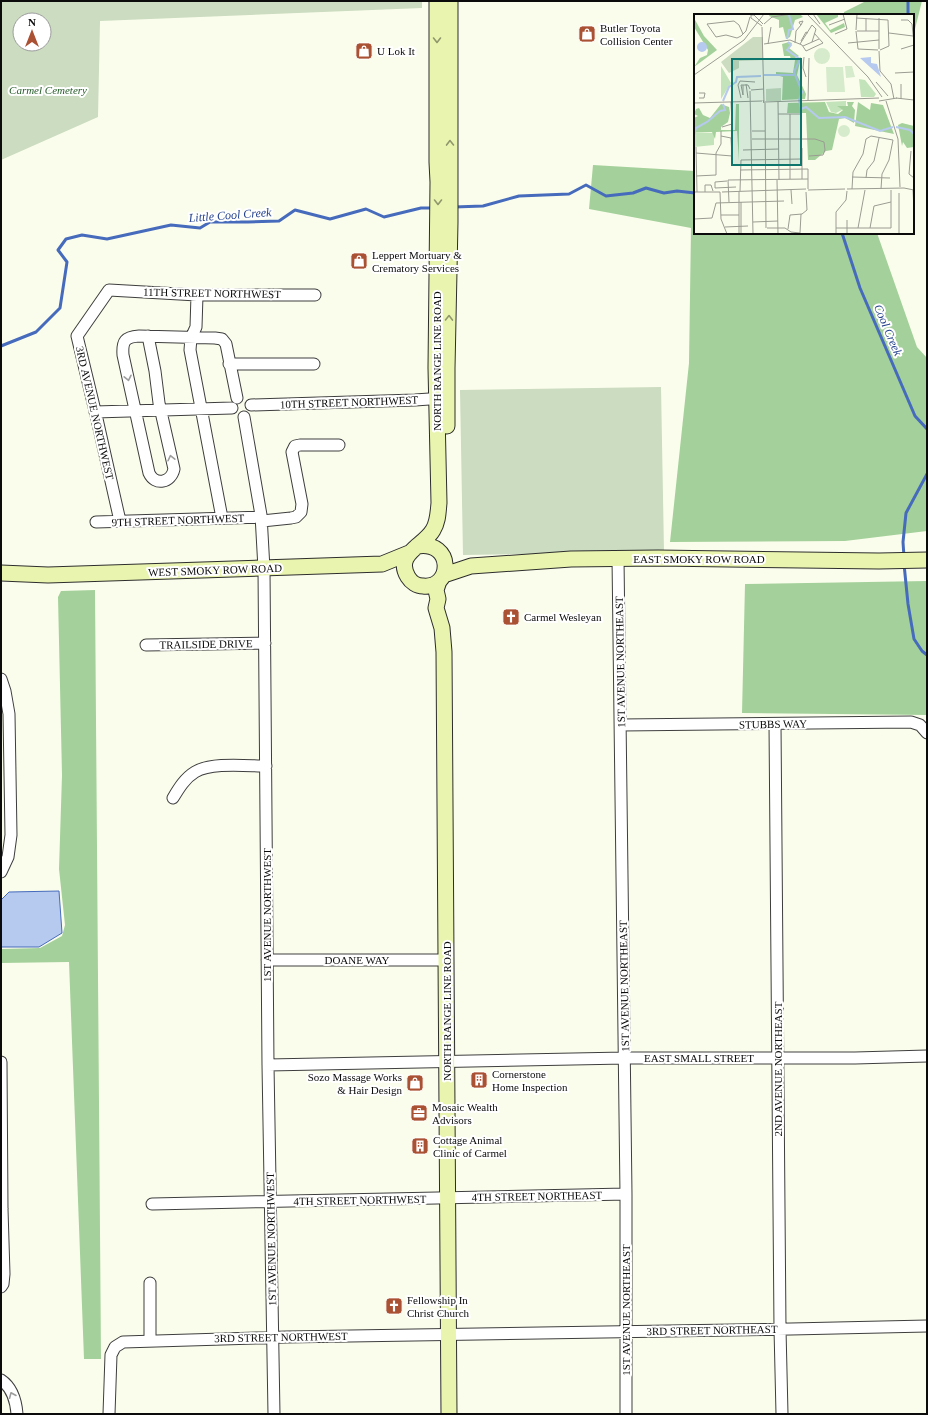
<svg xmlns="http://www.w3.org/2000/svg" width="928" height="1415" viewBox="0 0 928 1415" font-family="'Times New Roman',serif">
<rect width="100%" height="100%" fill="#fbfdec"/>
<!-- forest -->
<path fill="#a4d19b" d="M866 1H922L913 37V15H844V12Z
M593 165 695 171V233H877L917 347 927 358V531L845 541 670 542 689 363 691 228 589 209Z
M927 581V715L742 713 745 584Z
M95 590 101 1359H84L69 962 1 963V949L40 948 62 936 65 925 59 869 62 775 58 597 61 591Z"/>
<!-- cemetery -->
<path fill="#cbdcc0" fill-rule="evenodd" d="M1 1H422V8L100 21 98 117 1 160ZM20 20H44V44H20Z
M661 387 664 552 463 555 460 390Z"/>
<!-- water -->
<path fill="#b6c9ee" stroke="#466bbc" d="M59 891 62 933 39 947H1V900L9 892Z"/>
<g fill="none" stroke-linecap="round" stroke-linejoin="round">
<!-- stream -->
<path stroke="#466bbc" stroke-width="3" d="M908 15V1
M454 207 483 206 519 196 569 194 586 185 606 196 633 193 646 188 664 193 677 191 695 193
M842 233 860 288 915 416 927 429
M1 346 36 332 60 308 67 262 58 250 66 239 82 235 107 239 171 225 200 228 210 222H248L279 221 295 210 330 219 366 209 384 217 421 208H434
M904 557 903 542 906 513 927 474
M904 564 908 604 914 639 922 651 927 655"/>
<!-- street casing -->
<g stroke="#3e3e3e" stroke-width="13">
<path id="street" d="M197 295 196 327 191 338 190 350 222 518
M148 336 155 371 159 403 174 469C171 483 155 486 149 473L123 355C122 341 125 337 139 336L215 338 222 339 226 344 237 398
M229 364H314
M251 405 415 400 444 398
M95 412 232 408
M244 417 261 515 264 569 268 1065 274 1414
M120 521 97 419 77 336 109 290 197 295H315
M262 521 291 518 296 517 301 512 302 504 292 452 295 446 300 445H339
M96 522 261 517
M618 558 626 1194V1414
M146 645 265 643
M1 679 5 691 9 714 11 835 8 857 1 872
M775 724 780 1329 782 1414
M621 725 911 722 920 725 927 733
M173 798C179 788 185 778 195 772 211 762 247 766 266 766
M267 960H447
M1 1062 2 1209 4 1274 3 1284 1 1287
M268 1065 625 1058H855L927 1056
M152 1204 626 1194
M150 1283V1341
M1 1380C13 1388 16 1401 17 1414
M109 1414 111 1355 115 1347 123 1342 286 1337 791 1329 927 1326"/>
</g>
<!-- secondary casing -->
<g stroke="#2d2d2d" stroke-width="17">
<path id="secondary" d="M447 426V369L450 222V1
M417 546C454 540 453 589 423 586 417 586 411 582 408 577 394 554 424 546 433 530 438 522 438 513 439 503L436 368 438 182 437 162V1
M1 573 48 575 382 564 409 553
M444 575 471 566 571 559 658 558 879 561 927 560
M439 581 436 590 438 599 436 608 442 628 444 652 449 1414"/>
</g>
<!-- street -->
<use href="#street" stroke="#fff" stroke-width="11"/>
<!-- secondary -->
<use href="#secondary" stroke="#e9f5ae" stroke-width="15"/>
</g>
<!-- one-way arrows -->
<defs><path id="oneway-chevron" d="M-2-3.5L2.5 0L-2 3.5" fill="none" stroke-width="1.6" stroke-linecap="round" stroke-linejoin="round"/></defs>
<g stroke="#90976d">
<use href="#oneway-chevron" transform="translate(437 40) rotate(90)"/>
<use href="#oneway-chevron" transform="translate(450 143) rotate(-91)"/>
<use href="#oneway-chevron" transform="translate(438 202) rotate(90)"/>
<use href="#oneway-chevron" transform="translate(449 318) rotate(-89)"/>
</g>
<g stroke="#9d9d9d">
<use href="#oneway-chevron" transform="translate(128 378) rotate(78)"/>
<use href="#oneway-chevron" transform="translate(171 458) rotate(-103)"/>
<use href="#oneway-chevron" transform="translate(12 1395) rotate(-113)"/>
</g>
<!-- icons -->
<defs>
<g id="shop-square" transform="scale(0.9)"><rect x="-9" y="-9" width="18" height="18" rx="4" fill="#aa5134" stroke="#fff"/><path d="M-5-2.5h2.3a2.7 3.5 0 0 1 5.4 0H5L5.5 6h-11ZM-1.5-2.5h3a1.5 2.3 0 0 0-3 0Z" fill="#fff"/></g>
<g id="church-square" transform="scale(0.9)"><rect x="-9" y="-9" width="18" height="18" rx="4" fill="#aa5134" stroke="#fff"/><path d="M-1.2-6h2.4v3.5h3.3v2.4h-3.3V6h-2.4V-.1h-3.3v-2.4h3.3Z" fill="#fff"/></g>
<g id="building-square" transform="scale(0.9)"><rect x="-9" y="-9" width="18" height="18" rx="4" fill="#aa5134" stroke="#fff"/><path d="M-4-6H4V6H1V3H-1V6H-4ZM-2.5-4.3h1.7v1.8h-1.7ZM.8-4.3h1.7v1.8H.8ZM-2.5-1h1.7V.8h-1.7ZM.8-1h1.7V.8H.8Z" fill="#fff"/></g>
<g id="office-square" transform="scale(0.9)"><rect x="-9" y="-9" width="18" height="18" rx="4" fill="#aa5134" stroke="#fff"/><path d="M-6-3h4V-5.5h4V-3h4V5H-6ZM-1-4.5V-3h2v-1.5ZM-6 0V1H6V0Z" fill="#fff"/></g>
</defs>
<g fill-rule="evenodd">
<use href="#shop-square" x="587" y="34"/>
<use href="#shop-square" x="364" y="51"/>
<use href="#shop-square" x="359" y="261"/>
<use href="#church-square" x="511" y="617"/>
<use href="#building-square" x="479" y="1080"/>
<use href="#shop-square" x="415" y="1083"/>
<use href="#office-square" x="419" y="1113"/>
<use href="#building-square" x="420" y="1146"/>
<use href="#church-square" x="394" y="1306"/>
</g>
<g text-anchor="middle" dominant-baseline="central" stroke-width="4" stroke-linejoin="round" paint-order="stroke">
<!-- poi labels -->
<g font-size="11" fill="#0b0b0b" stroke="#fff" text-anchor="start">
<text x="600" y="28">Butler Toyota<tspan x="600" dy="13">Collision Center</tspan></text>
<text x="377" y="51">U Lok It</text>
<text x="372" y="255">Leppert Mortuary &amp;<tspan x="372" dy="13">Crematory Services</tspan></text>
<text x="524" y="617">Carmel Wesleyan</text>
<text x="492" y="1074">Cornerstone<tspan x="492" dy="13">Home Inspection</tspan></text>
<text x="402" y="1077" text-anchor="end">Sozo Massage Works<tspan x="402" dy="13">&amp; Hair Design</tspan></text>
<text x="432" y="1107">Mosaic Wealth<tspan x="432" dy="13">Advisors</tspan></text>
<text x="433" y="1140">Cottage Animal<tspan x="433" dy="13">Clinic of Carmel</tspan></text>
<text x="407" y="1300">Fellowship In<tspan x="407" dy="13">Christ Church</tspan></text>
</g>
<!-- park labels -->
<g font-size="11" font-style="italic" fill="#245b28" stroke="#fff">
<text x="48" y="90">Carmel Cemetery</text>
</g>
<!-- street labels -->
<g font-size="11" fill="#0b0b0b" stroke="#fff">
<text transform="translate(212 293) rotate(1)">11TH STREET NORTHWEST</text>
<text transform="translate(437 361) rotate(-90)">NORTH RANGE LINE ROAD</text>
<text transform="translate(349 402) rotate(-2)">10TH STREET NORTHWEST</text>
<text transform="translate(95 413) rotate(77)">3RD AVENUE NORTHWEST</text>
<text transform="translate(178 520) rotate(-2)">9TH STREET NORTHWEST</text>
<text x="699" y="559">EAST SMOKY ROW ROAD</text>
<text transform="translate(215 570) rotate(-2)">WEST SMOKY ROW ROAD</text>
<text transform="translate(206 644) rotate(-1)">TRAILSIDE DRIVE</text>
<text transform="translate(620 662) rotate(-91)">1ST AVENUE NORTHEAST</text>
<text transform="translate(773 724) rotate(-1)">STUBBS WAY</text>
<text transform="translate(267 915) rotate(-90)">1ST AVENUE NORTHWEST</text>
<text x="357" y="960">DOANE WAY</text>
<text transform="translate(624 986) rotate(-91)">1ST AVENUE NORTHEAST</text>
<text transform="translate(447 1011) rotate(-90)">NORTH RANGE LINE ROAD</text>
<text x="699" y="1058">EAST SMALL STREET</text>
<text transform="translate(778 1069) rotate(-90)">2ND AVENUE NORTHEAST</text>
<text transform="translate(537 1196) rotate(-1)">4TH STREET NORTHEAST</text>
<text transform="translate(360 1200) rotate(-1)">4TH STREET NORTHWEST</text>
<text transform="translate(271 1239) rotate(-91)">1ST AVENUE NORTHWEST</text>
<text transform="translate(626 1310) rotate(-90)">1ST AVENUE NORTHEAST</text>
<text transform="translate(712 1330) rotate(-1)">3RD STREET NORTHEAST</text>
<text transform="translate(281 1337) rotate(-1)">3RD STREET NORTHWEST</text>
</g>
<!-- water labels -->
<g font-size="12" font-style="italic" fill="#24418d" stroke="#fff">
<text transform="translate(230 215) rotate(-4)">Little Cool Creek</text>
<text transform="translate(888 330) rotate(67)">Cool Creek</text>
</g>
</g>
<!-- overview -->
<g transform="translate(694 14)">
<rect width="220" height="220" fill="#fbfdec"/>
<path d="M27 52 37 69 27 85ZM165 65 171 66 182 80 180 83H167ZM152 87V94L142 99 137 98 132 88ZM0 118 20 119V131L0 133Z" fill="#c3e3ba"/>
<path d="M76 0H106L109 3 101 6 96 23 92 25 89 13 85 14V6L75 2ZM122 0H144V3L131 9 136 16 150 9 151 13 137 19ZM0 4 10 22 23 36 0 53 6 44 13 41 14 36 0 13ZM95 28 98 29 95 34 105 42 97 46 96 42H90L88 30ZM107 43 103 61 112 80 111 85 88 86 89 63 82 61V58L99 59 101 46ZM131 88 135 98 144 100 149 96 143 92H154L153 88H160L158 92 161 96 160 109 151 104 145 105 138 136 132 137 121 146H114L112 99H93L94 89ZM164 88 176 96 177 89 189 91 200 120 161 112ZM27 90 35 93 36 99 34 108 27 113V116H41L42 90H45V147L43 117 22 118 21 125 18 118H0V104L4 102 0 100 2 95 5 94 9 101 16 104ZM208 109 220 112V133L213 134 209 128 208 132 204 111Z" fill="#a4d19b"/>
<path d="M59 23H69V46L45 47V54L35 59 27 48ZM87 74V87H72V75Z" fill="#cbdcc0"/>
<path d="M120 42a8 8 0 1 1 16 0a8 8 0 1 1-16 0ZM151 52H158L161 63 152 64ZM132 53H149L151 78H133ZM144 117a6 6 0 1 1 12 0a6 6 0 1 1-12 0Z" fill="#d6ebcb"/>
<path d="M3 33a5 5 0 1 1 10 0a5 5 0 1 1-10 0ZM177 43V49L183 50 187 63 166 44Z" fill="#b6c9ee"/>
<path fill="none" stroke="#b6c9ee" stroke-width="2" d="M93 25 95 16 99 15 95 1M94 28 97 31 93 36 106 45 100 58 108 78 105 86 107 95 112 93 125 104 151 103 186 117 199 113M70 61H100M29 87 35 73 42 68 43 63 67 62M202 113 216 116 220 120M0 121 2 114 13 108 26 97 31 96 29 90"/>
<path fill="none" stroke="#9b9c92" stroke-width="1" d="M113 0 174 63 188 83M119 0 126 10M149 0 153 15M162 4 194 6 195 32 186 36M172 4V17M185 4V35M207 6H214L218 10 220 29M109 7 107 11 106 10 105 8ZM70 10 78 3 97 0M135 11 151 5M68 12 57 4V1H60L69 10M68 13 70 89 69 86M162 16 163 0M162 17 164 35 184 36M163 17H185M195 19 219 22M49 20 45 11 40 7 13 10 22 23 32 21 43 24 47 22 52 17 56 3M141 20 153 15M107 27 112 18 114 19M101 29 102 17 107 11M154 29 185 26M70 30 96 26 108 31 112 37 129 29 120 19M74 30 77 13M106 30 118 11 122 15 118 28M109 32 125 25M207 35 220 31M185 37 186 57 197 70 200 85M110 43 109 54 112 63M201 59 220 58M0 61 50 26 70 0M182 68 194 82M52 70 54 84M207 70V85M49 71V81L47 71H54L56 75M57 76 70 75M56 77 59 220M5 79H11L10 84H5M47 84 44 71 46 67 61 68M202 84 220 86M84 87 85 166M114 87 115 44M185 87 203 84M192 87 204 125 206 173M71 88 185 84M0 89 68 87M71 89 72 214M84 100H107V124M96 100V165M28 113 38 110 37 88M58 117H71M58 125H121L130 128 131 136 129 141 115 142M2 133 3 178M108 134V165M49 136 85 135M217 137 215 160 220 164M2 139 38 142 37 124 27 122M46 156 114 155V175M2 162 22 161V139L27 130V117M158 163 196 164M172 164 173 156 180 147 185 124M83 166 84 220M33 167 21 168V174L42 173M153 175 210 174 220 176M158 175 159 158 169 140 172 125 177 122 199 126 195 146 188 160 187 175M97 176 98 190M114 176 151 175M219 176 220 197M45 177V220M46 177 47 146 108 145M0 178H26M11 178V171H17L19 177M26 178 27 205 33 220M28 178 112 175M205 179V220M35 188 34 166 114 165M47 188V220M27 201H45M0 205 18 204 22 189 90 187M153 206V220M59 208 84 207M31 213 54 212M73 214H91L97 218 106 219 107 200M142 214H197V176M164 214 171 176M176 214 180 192 197 188M94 215 96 201 108 200 113 196 112 178M142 220V198L152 186 153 177"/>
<path fill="#0f766e" fill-opacity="0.15" stroke="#0f766e" stroke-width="2" d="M38 45H107V151H38Z"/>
<rect width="220" height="220" fill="none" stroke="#0b0b0b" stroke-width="2"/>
</g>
<!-- border -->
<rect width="928" height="1415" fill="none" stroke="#0b0b0b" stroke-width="4"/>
<!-- north arrow -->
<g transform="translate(32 32)"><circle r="19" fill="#ffffff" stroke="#9d9d9d"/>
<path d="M0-3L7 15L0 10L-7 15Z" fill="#aa5134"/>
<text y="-6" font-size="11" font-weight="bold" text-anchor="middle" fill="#0b0b0b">N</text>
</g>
</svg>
